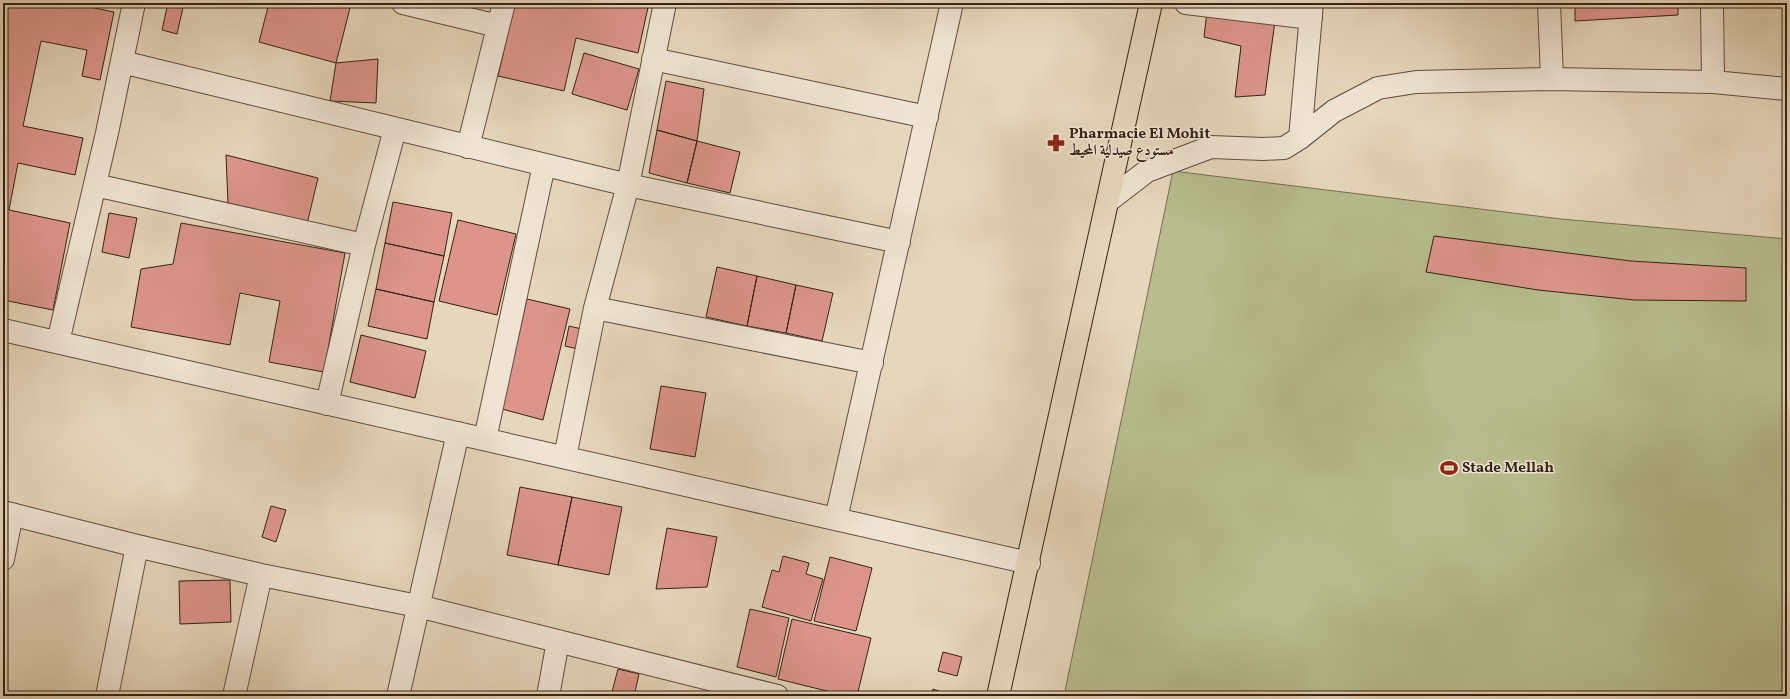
<svg xmlns="http://www.w3.org/2000/svg" width="1790" height="699" viewBox="0 0 1790 699" font-family="Vollkorn,Amiri,serif">
<rect width="100%" height="100%" fill="#e6d6bb"/>
<filter id="stains"><feTurbulence type="fractalNoise" baseFrequency=".005" numOctaves="4"/><feColorMatrix values="0 0 0 0 .2 0 0 0 0 .09 0 0 0 0 .02 0 0 0 .5 -.17"/></filter>
<radialGradient id="worn" r=".72"><stop offset=".6" stop-color="#630" stop-opacity="0"/><stop offset="1" stop-color="#630" stop-opacity=".3"/></radialGradient>
<!-- green -->
<path fill="#b7bd8e" stroke="#767051" d="M1173 171 1561 219 1787 239V696H1064Z"/>
<!-- building -->
<path fill="#dd958b" stroke="#352214" d="M3 3H70L114 12 100 80 82 76 87 50 41 41 23 126 83 138 75 175 18 163 9 210 70 223 53 310 3 300Z
M168 3H184L177 34 162 30Z
M269 3 351 4 336 63 259 42Z
M515 3H649L638 53 576 38 564 91 498 76Z
M1575 3H1678V15L1575 21Z
M1207 12 1275 21 1265 95 1235 97 1241 46 1204 37Z
M584 53 639 69 627 110 572 94Z
M378 59 376 103 330 101 336 63Z
M666 81 704 89 697 141 657 130Z
M657 130 697 141 687 183 649 173Z
M697 141 740 152 730 193 687 183Z
M226 155 318 178 307 224 228 203Z
M393 202 452 213 444 256 385 243Z
M109 213 137 218 129 258 102 252Z
M458 220 516 234 497 315 439 301Z
M181 223 345 253 324 372 269 362 280 301 240 293 230 345 131 327 141 269 173 264Z
M1434 236 1631 261 1746 268V301L1634 300 1538 290 1426 272Z
M385 243 444 256 434 302 376 289Z
M717 267 757 276 747 326 706 317Z
M757 276 796 285 786 333 747 326Z
M796 285 833 293 822 341 786 333Z
M376 289 434 302 427 339 368 326Z
M527 299 570 309 543 420 502 409Z
M569 326 586 330 582 350 565 346Z
M361 335 426 351 415 398 350 382Z
M661 386 706 393 695 457 650 449Z
M520 487 572 497 558 565 507 555Z
M572 497 622 507 609 575 558 565Z
M271 506 286 510 276 542 262 537Z
M667 528 717 537 707 587 656 589Z
M783 556 809 563 806 574 823 579 811 621 762 607 772 570 779 572Z
M830 557 872 568 856 631 814 621Z
M230 580 231 622 180 624 179 581Z
M750 609 789 618 776 677 737 667Z
M792 619 871 638 857 696H847L778 679Z
M943 652 962 657 957 676 938 671Z
M618 669 639 674 634 696H611Z
M933 689 947 694V696H931Z"/>
<g fill="none" stroke-linecap="round" stroke-linejoin="round">
<!-- minor casing -->
<g stroke="#614f3e" stroke-width="24">
<path id="minor" d="M403 3 498 26
M1186 3 1311 18
M1549 3 1552 79
M1712 3 1713 82
M653 59 927 117
M122 62 628 185 899 242
M1300 138 1312 3
M468 147 504 3
M95 185 364 245
M1108 201 1147 171 1211 147 1263 149 1284 148 1300 138 1334 111 1378 88 1416 82 1552 79 1713 82 1787 89
M595 308 872 363
M3 330 1029 563
M58 342 107 133 134 3
M327 404 364 245 395 129
M485 439 544 165
M565 457 595 308 628 185 665 3
M3 512 137 546 261 575 418 606 777 696
M836 519 952 3
M3 559 12 514
M107 696 137 546
M234 696 261 575
M398 696 458 433
M548 696 558 641"/>
</g>
<!-- major casing -->
<g stroke="#352214" stroke-width="24">
<path id="major" d="M998 696 1151 3"/>
</g>
<!-- minor -->
<use href="#minor" stroke="#efe4d3" stroke-width="22"/>
<!-- major -->
<use href="#major" stroke="#e6d6bb" stroke-width="22"/>
</g>
<!-- icons -->
<defs>
<g id="pharmacy-bare" transform="scale(1.38)"><path d="M-2-6h4v4h4v4h-4v4h-4v-4h-4v-4h4Z" fill="#8f2418" stroke="#efe4d3" stroke-width="2.5" paint-order="stroke"/></g>
<g id="stadium-bare" transform="scale(1.38)"><path d="M0-5a6.5 5 0 1 0 0 10a6.5 5 0 1 0 0-10ZM-3.5-1.8h7v3.6h-7Z" fill="#8f2418" stroke="#efe4d3" stroke-width="2.5" paint-order="stroke"/></g>
</defs>
<g fill-rule="evenodd">
<use href="#pharmacy-bare" x="1056" y="143"/>
<use href="#stadium-bare" x="1449" y="468"/>
</g>
<g text-anchor="middle" dominant-baseline="central" stroke-width="3" stroke-linejoin="round" paint-order="stroke">
<!-- poi labels -->
<g font-size="15" font-weight="bold" fill="#352214" stroke="#efe4d3" text-anchor="start">
<text x="1069" y="134">Pharmacie El Mohit<tspan x="1069" dy="17">مستودع صيدلية المحيط</tspan></text>
<text x="1462" y="468">Stade Mellah</text>
</g>
</g>
<!-- margin -->
<rect width="1790" height="699" fill="none" stroke="#e6d6bb" stroke-width="16"/>
<rect x="4" y="4" width="1782" height="691" fill="none" stroke="#352214" stroke-width="2"/>
<rect x="8" y="8" width="1774" height="683" fill="none" stroke="#352214"/>
<rect width="100%" height="100%" filter="url(#stains)"/>
<rect width="100%" height="100%" fill="url(#worn)"/>
</svg>
